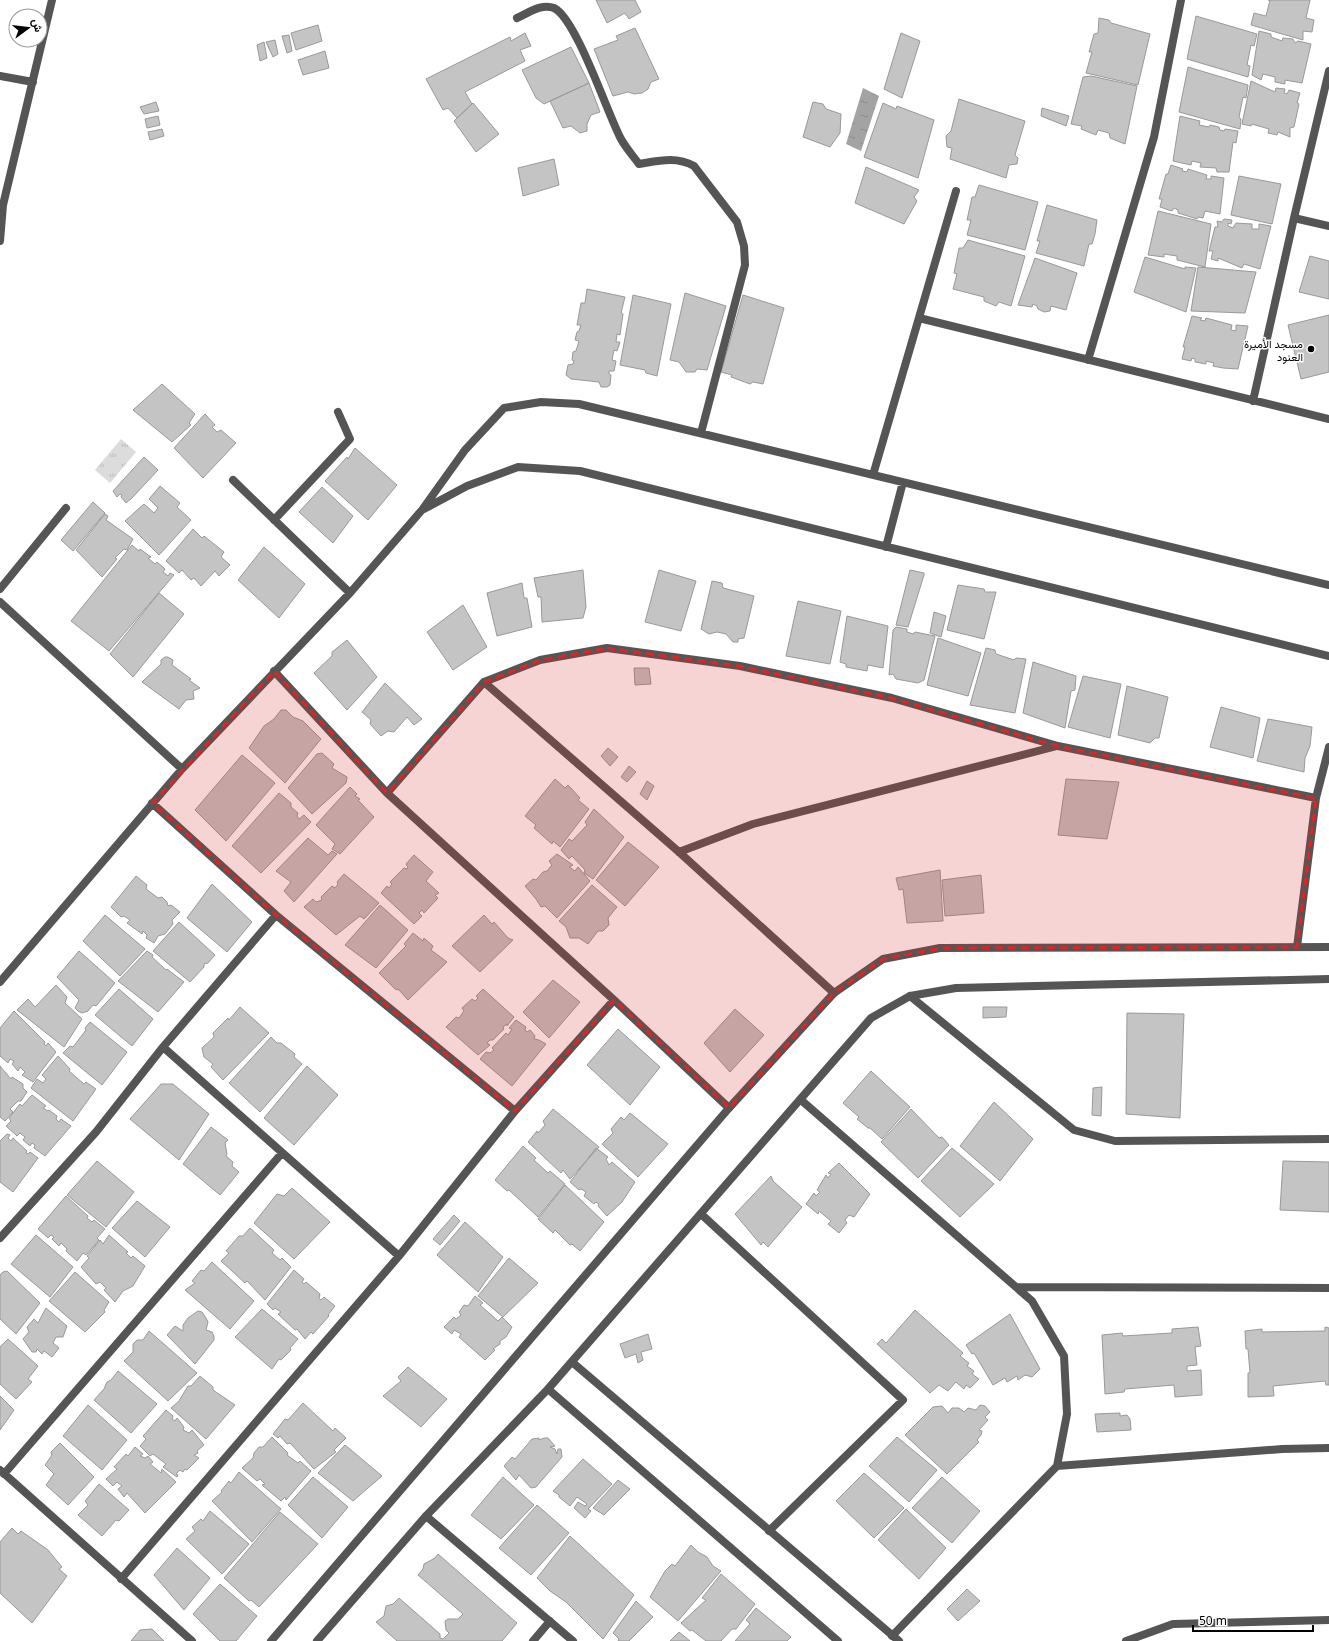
<svg xmlns="http://www.w3.org/2000/svg" width="1329" height="1641" viewBox="0 0 1329 1641" font-family="'Noto Sans',Vazirmatn,sans-serif">
<defs>
<pattern id="grass-tufts" width="24" height="20" patternUnits="userSpaceOnUse"><rect width="24" height="20" fill="#dcdcdc"/><path d="M3 7l-1-3M5 7V3M7 7l1-3M15 17l-1-3M17 17v-4M19 17l1-3" fill="none" stroke="#bbb"/></pattern>
<pattern id="water-ripples" width="26" height="14" patternUnits="userSpaceOnUse"><rect width="26" height="14" fill="#a3a3a3"/><path d="M2 4q2-2 4 0t4 0M15 11q2-2 4 0t4 0" fill="none" stroke="#8b8b8b"/></pattern>
</defs>
<rect width="100%" height="100%" fill="#fff"/>
<!-- grass -->
<path fill="url(#grass-tufts)" d="M121 439 136 452 110 483 95 470Z"/>
<!-- water -->
<path fill="url(#water-ripples)" d="M863 88 879 96 861 151 846 144Z"/>
<!-- building -->
<path fill="#c4c4c4" stroke="#999" d="M596 0H635L641 12 629 19 625 13 607 23Z
M1268 0H1310L1306 18 1314 20 1312 32 1303 31V40L1251 25 1254 13 1266 16 1270 0Z
M1196 16 1257 34 1254 46 1251 45 1247 65 1250 66 1248 77 1187 59Z
M1099 18 1109 20 1111 23 1150 34 1138 85 1086 73 1092 52H1089L1094 34 1098 33Z
M318 25 322 41 296 50 291 33Z
M635 28 659 79 651 82 648 89 642 93 634 94 628 92 613 96 594 49 618 40 616 36Z
M1259 31 1271 34V37L1282 41 1283 38 1293 39 1295 43 1298 41 1311 44 1302 83 1285 80V84L1275 82V77L1263 74 1261 80 1252 75Z
M525 33 531 46 520 50 525 61 465 92 472 104 457 118 448 108 443 110 426 79 510 37 511 41Z
M901 33 920 41 902 98 884 89Z
M289 35 292 51 287 53 282 36Z
M275 40 278 54 273 57 266 42Z
M264 42 267 58 260 61 257 45Z
M571 47 589 83 544 104 536 98 522 70Z
M325 51 329 68 303 75 298 60Z
M1188 67 1248 85 1246 98 1243 97 1239 117 1241 119 1240 129 1179 112Z
M1091 76 1137 86 1125 144 1110 138 1109 133 1098 130 1096 135 1081 129 1082 126 1071 124 1083 77Z
M1251 81 1275 92 1276 88 1285 89 1284 93 1287 94 1289 90 1300 93 1297 103 1299 104 1294 127 1290 128V137L1278 132 1277 135 1268 133 1269 129 1252 124 1251 126 1242 124Z
M589 83 600 112 591 115 587 124V131L580 133 571 126 563 128 550 101Z
M959 99 1025 121 1015 155 1018 158 1017 164 1009 165 1006 178 950 159 952 148 947 147 946 136 951 131Z
M156 102 159 111 144 114 140 107Z
M813 102 823 104 826 109 841 114 840 133 830 147 803 137Z
M473 103 499 134 476 152 454 121Z
M883 103 896 109 897 106 934 120 918 178 864 157Z
M1042 108 1069 116 1066 126 1041 116Z
M158 116 160 125 147 128 145 119Z
M1180 116 1200 121 1199 125 1209 127 1210 125 1219 127 1220 130 1224 131 1225 129 1238 131 1236 143 1233 142 1229 172H1217L1216 168 1200 167 1201 163 1192 161 1191 165 1173 161Z
M162 129 164 136 150 140 148 132Z
M554 159 559 185 523 196 518 168Z
M1171 165 1183 169 1182 171 1187 172 1188 169 1207 175 1206 179H1211V176L1224 178 1220 214 1205 211 1203 218 1198 217 1197 219 1178 213V210L1174 208 1172 211 1160 207 1162 199H1159L1166 174H1168Z
M866 167 919 190 914 197 917 201 904 224 855 203Z
M1239 176 1281 184 1272 224 1231 215Z
M979 185 1038 202 1025 250 967 235 971 220H967L972 197H975Z
M1047 205 1097 220 1095 234 1092 244H1089L1084 266 1036 253 1040 241H1037Z
M1158 211 1211 224 1205 267 1177 260V256L1164 254V257L1148 255Z
M1224 219 1232 220 1231 224 1228 223V226L1233 228 1236 223 1252 224V229H1259V224L1271 226 1260 269 1244 264 1242 268 1218 258V261L1211 259 1213 251H1209L1215 227H1218L1217 221 1222 222Z
M968 240 1025 256 1011 306 999 302 996 306 984 301V297L953 289 957 274 954 273 959 248H963Z
M1310 256 1329 261V299L1299 292Z
M1145 257 1185 269V267L1196 268 1186 312 1134 292Z
M1035 258 1077 273 1066 310 1051 306 1050 311 1044 312 1038 309 1037 306 1033 304 1032 307 1018 305Z
M1198 267 1256 272 1245 313 1191 311Z
M587 289 625 297 621 313 623 314 620 335 617 334 616 342H620L617 351 614 350 612 360 616 361 614 371H609V374L611 375 610 385 607 387H601L599 382 571 379 566 375 568 365 573 364 574 361 572 360 573 352 576 351 579 341 575 340 577 332 579 331 581 325H577L581 303H585Z
M685 293 726 306 707 370 697 369 695 372H686L679 362 670 360Z
M633 295 671 304 657 376 646 373 645 370 620 365Z
M743 295 784 308 763 384 753 382 750 384 731 377 732 375 721 372Z
M1329 315V372L1301 379 1288 325Z
M1192 316 1202 318 1200 320 1205 321 1206 318 1232 325 1231 330 1236 331V325L1248 326 1238 369 1223 368 1213 366 1214 363 1206 361V364L1195 362V359L1192 358 1191 361 1182 359 1185 347H1183Z
M162 384 195 414 189 423 191 425 172 442 133 410Z
M205 414 215 425 212 427 217 432 221 430 236 443 203 478 174 448Z
M355 448 397 485 368 520 325 481 347 457 348 459Z
M144 457 158 470 132 498 126 503 121 497 122 495 120 494 117 497 113 491Z
M160 486 180 503 177 507 191 520 159 555 125 521 144 504 154 513 158 508 149 499Z
M322 487 353 516 333 543 299 512Z
M93 502 105 513 73 551 61 540Z
M105 514 108 516 106 520 133 539 127 550 124 549 115 558 117 559 102 577 76 550Z
M193 529 202 538 204 536 224 552 221 557 230 565 219 576 215 571 201 586 194 578 191 580 182 570 179 573 166 561Z
M132 545 139 551 140 549 151 557 148 558 155 564 157 562 165 569 163 572 168 576 170 573 174 575 109 651 71 621Z
M264 547 305 584 279 618 238 580Z
M583 570 586 607 583 618 542 622 541 597H538L534 578Z
M659 570 696 581 681 631 645 622Z
M910 570 924 573V575L908 627 896 625Z
M712 581 722 583 723 588 754 596 744 638 738 639V642H733L726 634 717 632 709 634 701 629Z
M522 583 524 598H527L532 627 497 636 487 593Z
M958 585 984 589 985 592H996L984 639 947 630Z
M159 593 184 614 133 677 110 654Z
M798 601 841 611 830 664 786 656Z
M463 605 487 647 453 670 427 632Z
M934 612 946 616 941 637 930 633Z
M847 616 888 626 883 668 868 665 867 671 846 667V664L840 662Z
M896 627 907 629V632L913 634 915 632 935 636 924 680 918 683 896 679 893 674 889 675 893 630Z
M938 638 981 653 968 696 927 685Z
M347 640 377 677 347 710 314 673 332 656V652Z
M986 648 995 650 996 654 1014 660 1016 658 1026 659 1015 713 970 705Z
M165 657H168L173 660 172 665 191 679 189 680 200 688 193 691 194 699 186 700 179 709 142 682 161 664V660Z
M1033 662 1076 676 1075 690 1071 691 1065 728 1023 713Z
M634 668H649L651 684 635 685Z
M1083 676 1121 684 1110 738 1068 727Z
M385 683 422 719 414 725 407 717 394 732 388 731 381 736 370 724 371 720 362 712Z
M1127 686 1168 697 1159 738H1155L1150 743 1118 735Z
M1221 707 1260 718 1253 758 1210 747Z
M281 710H286L293 717 303 721 321 739 285 783 249 748 264 726 274 719Z
M1268 719 1312 727 1310 746 1305 758 1304 772 1257 761Z
M608 748 618 757 610 766 601 756Z
M322 753 334 764 332 768 347 777 346 783 312 814 288 788 317 754Z
M242 755 275 783 226 841 195 810Z
M629 766 636 772 627 782 621 777Z
M555 779 565 788 568 785 580 798 578 800 589 809 560 847 553 841 552 844 534 828 536 825 525 816Z
M1066 779 1119 782 1107 839 1058 835Z
M647 781 654 786 647 800 640 794Z
M350 787 357 794 355 796 360 799 358 800 374 817 340 854 332 849 335 844 316 825Z
M279 793 291 803V807L298 813 297 816 299 819 304 815 311 822 261 873 232 846Z
M594 809 624 837 593 879 584 873 585 870 572 856 569 859 561 850 569 839 572 841 587 825 585 822Z
M308 838 328 855 332 851 337 854 294 902 284 891 291 882 276 871Z
M628 842 659 867 625 906 596 880Z
M557 854 573 865 569 867 575 871 578 867 590 881 557 918 545 906 541 907 536 899 525 886 533 879 536 880 543 872 547 871 552 865 549 861Z
M414 855 433 872 426 881 439 893 435 895 438 898 424 913 422 910 419 913 422 916 414 924 381 893 387 886 389 888 392 884 390 882 404 868 407 869 408 867 406 864Z
M940 870 943 921 907 923 903 889 899 890 896 878Z
M344 874 379 903 364 919 360 916 336 935 304 907 313 899 316 902 322 900 321 897 332 886 335 888 338 884 337 882Z
M981 875 984 913 945 916 942 880Z
M136 876 147 885 146 889 158 898 162 897 167 902 168 906 171 905 180 912 172 920 173 924 165 934 158 936 154 943 146 938 147 935 143 931 142 934 127 923 130 920 124 916 121 917 111 907Z
M212 884 252 922 227 952 187 918Z
M592 885 617 907 608 918 609 925 603 931H598L588 944 579 938H570L566 927 559 921Z
M380 905 408 930 376 968 345 945Z
M105 915 145 949 120 976 83 941Z
M484 915 492 924 494 922 508 938 513 940 480 972 452 946Z
M179 922 215 955 208 963 204 964V967L190 982 153 951Z
M413 933 423 941 424 938 433 946 431 950 447 962 408 1000 399 990 395 989 379 973 406 946 404 944Z
M79 951 115 983 96 1006 93 1005 88 1011 82 1013 78 1011 75 1008 79 1000 57 977Z
M147 951 153 955 152 957 166 970 167 969 184 982 158 1012 118 981Z
M553 980 580 1002 549 1038 523 1012Z
M56 985 67 997 65 1003 82 1019 64 1047 17 1010 28 999 35 1007Z
M119 989 153 1019 132 1046 95 1015Z
M483 989 514 1017 507 1026V1024L503 1027 504 1029 493 1040H490L487 1043 490 1045 478 1055 446 1027 456 1017 459 1018 464 1011 462 1008 472 999 475 1001 478 998 476 996Z
M240 1007 269 1033 223 1080 211 1067 213 1064 204 1057 202 1048 214 1037 213 1033 228 1018 229 1020Z
M983 1007H1007L1006 1017 983 1018Z
M735 1009 764 1035 730 1072 704 1043Z
M14 1011 45 1042 44 1044 46 1046 48 1043 56 1052 33 1082 22 1075 25 1072 20 1067 18 1071 12 1064 14 1061 10 1059 8 1063 0 1056V1028Z
M1127 1013 1184 1014 1180 1118 1126 1114Z
M516 1020 526 1027 525 1030 527 1032 530 1030 535 1036 534 1039 539 1040 546 1044 512 1086 480 1059 486 1052 490 1053 494 1050 492 1048 506 1033 508 1035 512 1029 509 1028Z
M90 1022 127 1052 102 1085 63 1053 70 1046 73 1047 86 1030 85 1028Z
M618 1029 660 1067 630 1105 587 1065Z
M271 1037 277 1043H281L295 1054 294 1057 302 1064 260 1112 229 1083Z
M58 1056 70 1069 69 1071 84 1084 86 1082 96 1089 73 1121 31 1088 37 1079 43 1083 46 1079 42 1075Z
M0 1066 11 1079 12 1077 23 1084V1088L27 1092 21 1101H18L10 1109 13 1112 5 1121 0 1117Z
M307 1066 338 1095 294 1145 264 1118Z
M871 1071 910 1107 882 1139 870 1128H868L857 1119 859 1117 843 1103Z
M161 1084H173L209 1114 179 1160 130 1119Z
M1102 1087 1101 1116 1092 1115 1093 1088Z
M32 1095 46 1106 43 1108 48 1111 49 1110 57 1116 56 1119 59 1122 61 1119 71 1126 45 1156 34 1148 35 1145 32 1143 30 1146 23 1140 25 1137 20 1133 17 1136 6 1126 11 1121 9 1118 20 1104 22 1106Z
M994 1102 1033 1139 1000 1181 960 1146Z
M553 1109 599 1147 570 1179 563 1170 561 1173 528 1142 537 1131 538 1133 545 1125 543 1121Z
M911 1109 939 1138 942 1137 949 1145 918 1178 881 1142Z
M630 1113 668 1144 638 1177 602 1144 613 1133 611 1129 621 1117 624 1120Z
M211 1127 228 1140 225 1143 227 1154 226 1156 233 1162 232 1166 239 1172 220 1195 183 1164Z
M7 1134 10 1135 8 1138 11 1141 13 1138 27 1151 26 1153 28 1154 30 1152 38 1158 13 1192 0 1182V1141Z
M523 1146 536 1158 534 1160 548 1173 550 1171 565 1184 538 1217 509 1190 507 1191 495 1180Z
M596 1148 608 1157 606 1159 609 1165 612 1162 635 1182 622 1202 607 1216 598 1206 599 1204 596 1202 594 1204 584 1196 586 1192 581 1189 579 1190 570 1182Z
M952 1148 994 1184 960 1217 921 1181Z
M97 1161 134 1192 106 1227 67 1195Z
M1283 1161 1329 1162V1212L1280 1210Z
M839 1163 870 1194 854 1217 849 1215 845 1220 847 1223 839 1233 828 1224 831 1221 819 1211 818 1214 806 1204 814 1193 816 1196 820 1192 817 1190 826 1175 828 1178 831 1174 828 1173Z
M771 1176 773 1181 802 1207 768 1247 763 1242 761 1245 735 1214Z
M565 1185 604 1222 580 1251 572 1244 570 1245 555 1230 553 1233 538 1219Z
M292 1188 330 1222 294 1259 254 1223 277 1194 284 1196Z
M66 1196 88 1216 87 1218 92 1222 94 1220 105 1229 97 1238 99 1240 86 1255 83 1253 77 1261 66 1251 67 1249 61 1243 59 1246 52 1239 54 1237 51 1235 48 1238 38 1229Z
M137 1201 170 1227 145 1257 112 1228Z
M454 1215 460 1221 440 1245 433 1239Z
M465 1222 503 1257 478 1292 437 1255Z
M250 1228 274 1250 272 1253 280 1260 282 1258 291 1267 265 1300 247 1281 245 1283 221 1261 229 1253 226 1251 239 1236H243Z
M36 1235 73 1267 50 1297 11 1264Z
M109 1235 128 1252 126 1253 131 1258 133 1256 145 1266 133 1286 123 1291 115 1302 104 1290 106 1288 100 1282 96 1284 81 1267 89 1258 87 1256 100 1240 103 1244Z
M509 1258 538 1283 503 1317 478 1296Z
M212 1262 254 1301 230 1329 185 1290 195 1283 192 1281 201 1270 204 1271Z
M294 1270 304 1279 302 1282 304 1284 306 1282 320 1294 319 1298 321 1300 324 1297 335 1306 328 1315 329 1316 313 1334 311 1332 305 1339 297 1329 295 1330 278 1314 281 1312 275 1308 273 1310 267 1304Z
M7 1271 40 1303 16 1334 0 1319V1275L3 1272Z
M75 1272 109 1302 104 1310 105 1312 85 1332 49 1301Z
M475 1296 483 1303 480 1305 498 1321 502 1317 512 1327 506 1337 500 1341V1344L493 1349 495 1350 485 1360 459 1337 461 1334 454 1330 452 1334 444 1327 454 1317 456 1319 461 1315 459 1312 464 1305 468 1306Z
M46 1308 67 1326 63 1337H56L53 1343 59 1348 52 1357 44 1351 42 1354 37 1349 36 1352H32L23 1339 29 1332 27 1327 34 1319 38 1323Z
M262 1309 298 1339 290 1348 291 1350 281 1360 279 1359 272 1369 235 1337Z
M915 1310 963 1353 960 1356 969 1363 967 1366 974 1371 972 1374 979 1379 970 1388 966 1385 964 1389 956 1382 948 1391 939 1385 930 1393 877 1344 882 1339 886 1343Z
M198 1311 202 1312 206 1318 208 1322 206 1330 212 1332 214 1336V1340L195 1364 167 1335 175 1326 183 1331V1325L188 1318Z
M1010 1314 1040 1369 1032 1377 1025 1375 1018 1380 1017 1376 1007 1382 1005 1378 993 1385 974 1353 972 1354 966 1345Z
M1198 1327 1201 1346 1195 1347 1197 1365 1187 1366V1371L1201 1370 1202 1395 1175 1397 1174 1385 1125 1389 1124 1392 1105 1394 1102 1335 1122 1333 1123 1336 1172 1333V1329Z
M1325 1327 1329 1328V1385H1326L1325 1381 1273 1386 1274 1396 1248 1397V1373H1250L1248 1349H1246L1245 1331 1262 1329V1332L1325 1331Z
M149 1331 197 1373 168 1401 124 1361 133 1352V1344L137 1340H143Z
M648 1334 652 1349 641 1352 643 1360 638 1363 636 1354 625 1358 620 1344Z
M8 1339 38 1366 28 1379 32 1382 16 1399 0 1384V1347Z
M408 1367 447 1399 421 1427 383 1396 401 1381 398 1377Z
M118 1371 157 1404 131 1433 94 1400 104 1389 107 1382 111 1380Z
M200 1376 213 1387V1390L235 1405 206 1439 171 1408 179 1401 188 1386H191Z
M0 1396 14 1410 0 1430Z
M303 1403 333 1431 335 1428 346 1438 334 1450 336 1452 314 1469 290 1443 287 1444 280 1436 278 1438 273 1434 285 1419 288 1420Z
M88 1405 127 1440 102 1470 63 1436Z
M980 1405 985 1406 990 1412 985 1417 988 1420 979 1430 982 1431 981 1435 977 1440 979 1442 947 1474 905 1435 933 1407 942 1406 948 1413 952 1408H959L964 1412 968 1408 976 1410Z
M166 1410 173 1416 172 1419 175 1421 177 1418 184 1427 183 1430 189 1433 192 1430 204 1445 197 1451 198 1453 194 1455 199 1458 187 1470 185 1469 183 1472 180 1470 176 1474 178 1475 177 1477 163 1467 166 1464 153 1454 150 1456 140 1446 146 1439 143 1436Z
M1120 1413V1416L1127 1415 1130 1419 1131 1430 1097 1432 1095 1414Z
M272 1437 288 1453 287 1455 298 1463 300 1461 311 1471 286 1500 285 1497 281 1501 262 1485 265 1484 260 1479 257 1481 242 1468 253 1458 254 1453 259 1447H263Z
M897 1437 937 1470 909 1502 869 1466Z
M539 1438V1440L544 1438H548L555 1446 550 1447 555 1449 557 1454 558 1449H561L562 1457 536 1487 531 1488 519 1475 516 1480 504 1466 512 1457 515 1459 532 1439Z
M60 1443 94 1477 68 1505 46 1485 54 1474 45 1465 52 1455 51 1452Z
M345 1445 382 1476 353 1501 318 1473Z
M135 1447 143 1454 140 1456 145 1458 148 1456 153 1462 150 1464 161 1473 162 1469 176 1482 145 1513 127 1493 124 1497 118 1489 122 1486 117 1482 113 1486 106 1479 117 1469 114 1467 126 1454 128 1456Z
M583 1459 612 1484 588 1509 591 1511 585 1518 574 1508 578 1502 585 1506 587 1504 577 1497 570 1506 559 1497V1495L553 1491Z
M239 1472 281 1509 252 1542 212 1501 222 1492 221 1491 229 1481 231 1483Z
M864 1473 904 1508 874 1538 836 1501Z
M313 1477 348 1507 322 1538 288 1505Z
M503 1477 534 1505 501 1539 471 1515Z
M942 1477 980 1511 952 1543 912 1508Z
M618 1480 630 1489 604 1515 593 1508Z
M99 1484 129 1510 119 1521 116 1520 102 1536 78 1515 88 1505 85 1501Z
M537 1505 569 1533 531 1575 499 1548Z
M906 1509 946 1548 919 1579 878 1540Z
M210 1511 249 1544 222 1574 186 1539 195 1531 192 1527 201 1519 203 1521Z
M280 1512 318 1544 259 1607 251 1600 249 1601 224 1578Z
M12 1528 18 1534 21 1531 48 1550 62 1567 59 1569 67 1576 32 1623 0 1593V1542Z
M570 1536 634 1595 603 1639 566 1602 550 1591 537 1578Z
M691 1545 698 1552 707 1557 713 1566 721 1571 678 1621 650 1597 665 1571 672 1564 675 1566Z
M177 1548 210 1578 184 1610 154 1575Z
M438 1554 517 1623 502 1641H397L376 1622 384 1616 386 1606 393 1604 399 1598 440 1634V1638L443 1639 449 1633 446 1630 445 1621 448 1619H458L463 1614 418 1575 423 1569 424 1564 435 1558Z
M721 1574 755 1604 736 1629H732L721 1641H706L692 1630 690 1631 681 1623 706 1600 702 1598Z
M220 1584 257 1616 236 1641H220L193 1614Z
M967 1589 980 1601 958 1621 947 1609Z
M636 1601 653 1617 629 1641H618L619 1639 613 1633Z
M756 1608 791 1637 787 1641H735L750 1624 746 1620Z
M152 1629 164 1641H131L140 1630Z
M679 1632 690 1641H670Z"/>
<g fill="none" stroke-linecap="round" stroke-linejoin="round">
<!-- minor -->
<path stroke="#555" stroke-width="8" d="M517 18C528 13 542 3 554 8 576 18 608 115 621 139 626 148 633 156 639 164 658 161 676 156 694 166L737 222 744 246 745 265 701 433
M1329 71 1294 218 1329 226
M0 76 33 82
M0 241 3 205 52 0
M919 318 1329 419
M1088 360 1154 137 1181 0
M1253 401 1294 218
M873 475 956 191
M233 480 350 593
M424 509 467 486 518 467 580 471 1329 656
M274 520 350 439 338 412
M886 547 903 482
M0 589 66 508
M0 602 182 769
M274 671 387 793 614 1000 729 1108
M484 682 679 852 834 993
M387 793 484 682 540 660 607 648 740 666 892 698 1058 746 1316 798
M152 803 276 915 515 1111
M679 852 753 824 1057 746
M1297 947 1316 798 1329 747
M0 982 182 769 350 593 422 510 465 450 504 408 541 402 579 404 1329 585
M910 996 1074 1130 1115 1141 1329 1139
M163 1047 399 1256
M801 1100 1032 1301 1064 1356 1067 1414 1057 1466 892 1636
M701 1214 903 1400 769 1531
M0 1238 96 1132 163 1047 276 915
M1017 1287 1329 1288
M1057 1466 1282 1449 1329 1448
M0 1470 192 1641
M4 1474 282 1153
M426 1516 573 1641
M121 1579 399 1256 515 1111 614 1000
M533 1641 550 1621
M1126 1641 1173 1624 1329 1620"/>
<!-- tertiary -->
<path stroke="#555" stroke-width="8" d="M572 1362 899 1641
M548 1389 838 1641
M271 1641 729 1108 834 993 883 959 940 948 1329 947
M317 1641 426 1516 548 1389 871 1018 910 996 956 988 1329 979"/>
</g>
<!-- marked area -->
<path fill="#d62828" fill-opacity="0.2" stroke="#d62828" stroke-width="3" stroke-dasharray="8 5" stroke-linejoin="round" d="M607 648 740 666 892 698 1058 746 1316 798 1297 947 940 948 883 959 834 993 729 1108 614 1000 515 1111 276 915 152 803 274 671 387 793 484 682 540 660Z"/>
<!-- markers -->
<circle fill="#000" stroke="#fff" stroke-width="1.5" cx="1311" cy="349" r="4"/>
<g text-anchor="middle" dominant-baseline="central" stroke-width="3" stroke-linejoin="round" paint-order="stroke">
<!-- poi labels -->
<g font-size="11" fill="#000" stroke="#fff" text-anchor="end">
<text x="1303" y="343">مسجد الأميرة<tspan x="1303" dy="13">العنود</tspan></text>
</g>
</g>
<!-- north arrow -->
<g transform="translate(28 28) rotate(75)"><circle r="19" fill="#ffffff" stroke="#999999"/>
<path d="M0-3L7 15L0 10L-7 15Z" fill="#000000"/>
<text y="-6" font-size="11" font-weight="bold" text-anchor="middle" fill="#000000">ش</text>
</g>
<!-- scale -->
<path d="M1193 1625v6h120v-6" fill="none" stroke="#000000" stroke-width="2"/>
<text x="1199" y="1625" font-size="12" fill="#000000" stroke="#ffffff" stroke-width="3" paint-order="stroke">50 m</text>
</svg>
